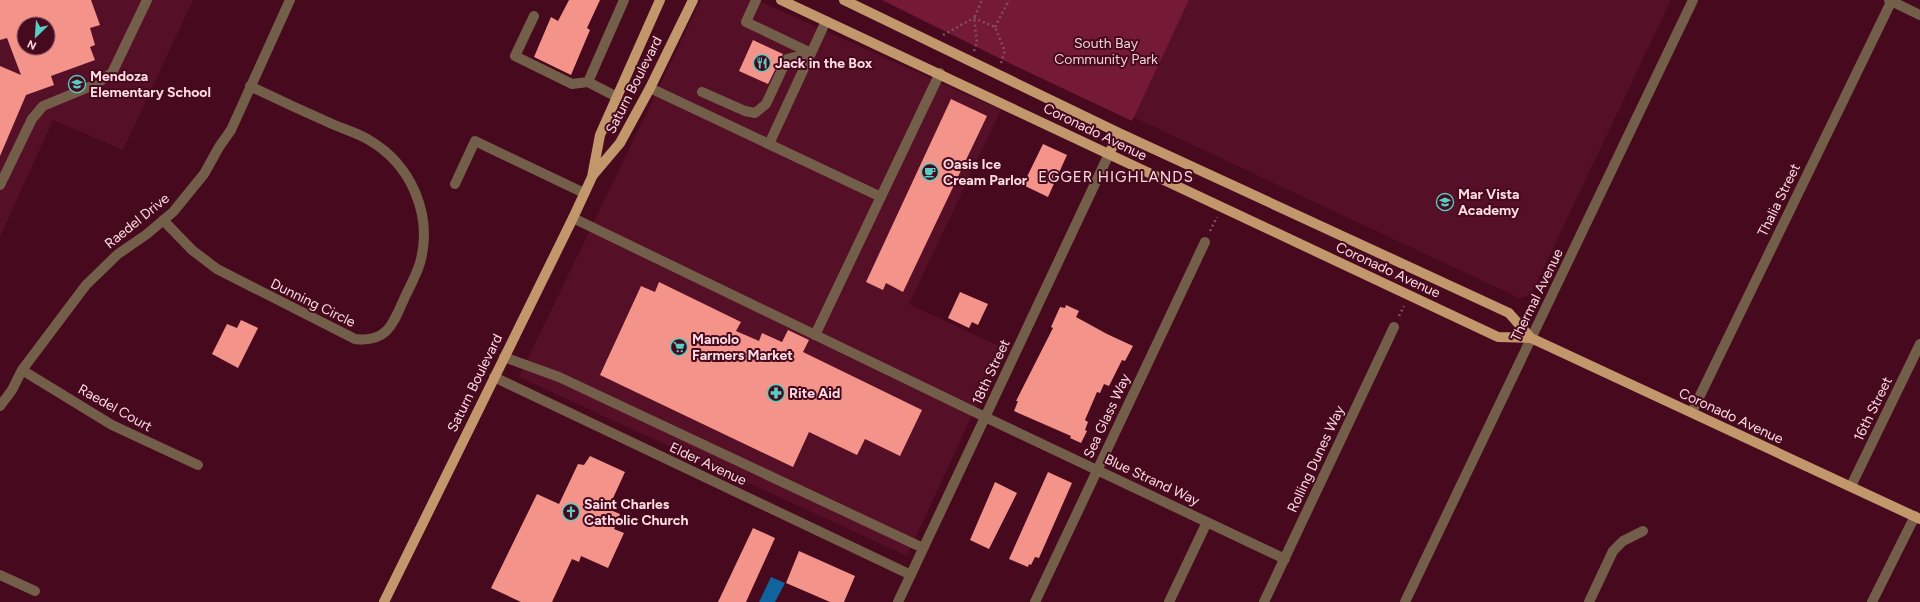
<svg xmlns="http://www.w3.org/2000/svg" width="1920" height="602" viewBox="0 0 1920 602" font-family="Figtree,sans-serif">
<rect width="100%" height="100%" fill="#46091e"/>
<!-- built -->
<path fill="#551027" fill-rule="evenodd" d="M0 0H193L123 150 53 120 0 237ZM24 24H48V48H24Z
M701 0H757L1001 110 909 304 1003 348 907 556 519 377Z
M1189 0H1671L1535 286 1531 293 1526 297 1519 298 1133 117Z"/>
<!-- green -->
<path fill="#741a37" d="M882 0H1189L1132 121 1007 62Z"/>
<!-- water -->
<path fill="#10639c" d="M771 577 785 583 775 602H759Z"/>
<!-- building -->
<path fill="#f3938a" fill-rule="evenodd" d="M0 0H91L100 25 90 28 95 45 90 47 95 60 51 76 54 85 26 95 0 156V66L21 75 7 38 0 40ZM24 24H48V48H24Z
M569 0H600L587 28 590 30 571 75 534 57 551 17 558 21Z
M753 40 783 54 768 84 739 71Z
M951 99 987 116 903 292 886 283 883 290 866 282Z
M1043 144 1067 155 1048 197 1023 185Z
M659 282 741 322 736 331 759 341 762 333 782 342 788 330 809 340 803 352 922 410 900 456 865 439 857 455 809 432 793 467 600 375 641 286 655 292Z
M960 292 988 304 978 325 972 322 969 328 948 318Z
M1066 305 1079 311 1076 317 1107 334 1133 346 1125 361 1122 360 1109 386 1104 384 1100 393 1097 392 1085 420 1088 422 1085 430 1087 431 1081 443 1070 438 1071 436 1014 411 1018 401H1016L1053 328 1051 327 1060 307 1065 308Z
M241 320 258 328 238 368 212 354 227 324 237 328Z
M590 456 625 472 608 509 620 514 614 529 624 533 608 568 581 556 579 562 572 559 552 602H521L491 588 537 494 559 504 578 464 584 465Z
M1048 472 1072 483 1039 558 1035 557 1031 565 1029 564 1028 567 1009 559Z
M995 482 1017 493 989 549 970 540Z
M753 528 775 538 746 602H718Z
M799 551 855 576 844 602H830L786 583Z"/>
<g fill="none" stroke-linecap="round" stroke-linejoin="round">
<!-- path -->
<path stroke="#834f5f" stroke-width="2.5" stroke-dasharray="2 3" stroke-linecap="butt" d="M995 27 1009 0
M943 35 974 18 995 27 1005 51 1001 63
M974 51 977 42 974 18 982 0
M1210 231 1217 217
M1399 316 1404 306"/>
<!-- minor -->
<path stroke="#735e4a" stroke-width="10" d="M756 0 746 22 811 53
M1889 0 1920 15
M534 16 515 56 572 84 588 82
M650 88 881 197
M702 92 745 111 755 113 766 104 787 59 811 53
M617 97 588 82 624 0
M769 144 826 21
M455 184 475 141 584 193
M0 185 32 119 43 106 94 85 112 73 147 0
M573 218 985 417 1285 559
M163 220 192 250 217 269 355 339C387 343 393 324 404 299 409 288 416 276 420 263 433 216 412 165 369 140 358 133 343 129 330 123 303 111 277 99 250 86
M815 335 940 73
M504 357 559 377 923 548
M22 370 112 425 198 465
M494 377 911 575
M0 406 12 390 22 370 86 285 118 254 147 234 173 212 204 174 219 147 231 130 290 0
M1692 412 1892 0
M1851 486 1920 344
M0 575 35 591
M898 602 1109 154
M1035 602 1205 242
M1169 602 1207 522
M1264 602 1394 327
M1405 602 1693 0
M1589 602 1613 551 1623 541 1643 531
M1872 602 1915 516"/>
<!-- major -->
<path stroke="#c2976c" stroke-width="10" d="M781 0 1498 337 1531 338
M844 0 1119 133 1509 313 1531 338 1920 519
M1109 154 1119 133
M593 175 620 143 650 88 693 0
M384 602 573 218 592 177 600 135 660 0"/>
</g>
<!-- icons -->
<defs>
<g id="restaurant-ring" transform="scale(0.9)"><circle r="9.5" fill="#46091e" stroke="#57cec2" stroke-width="1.5"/><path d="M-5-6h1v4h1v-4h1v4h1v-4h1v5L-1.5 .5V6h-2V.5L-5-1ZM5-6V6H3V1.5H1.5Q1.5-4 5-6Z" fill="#57cec2"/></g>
<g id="school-ring" transform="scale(0.9)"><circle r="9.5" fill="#46091e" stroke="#57cec2" stroke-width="1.5"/><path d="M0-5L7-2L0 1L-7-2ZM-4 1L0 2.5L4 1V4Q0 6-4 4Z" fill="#57cec2"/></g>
<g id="cafe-ring" transform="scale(0.9)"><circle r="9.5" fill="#46091e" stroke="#57cec2" stroke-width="1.5"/><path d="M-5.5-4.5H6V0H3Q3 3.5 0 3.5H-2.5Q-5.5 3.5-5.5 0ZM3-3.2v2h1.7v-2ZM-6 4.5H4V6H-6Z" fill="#57cec2"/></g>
<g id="supermarket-ring" transform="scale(0.9)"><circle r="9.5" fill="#46091e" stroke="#57cec2" stroke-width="1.5"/><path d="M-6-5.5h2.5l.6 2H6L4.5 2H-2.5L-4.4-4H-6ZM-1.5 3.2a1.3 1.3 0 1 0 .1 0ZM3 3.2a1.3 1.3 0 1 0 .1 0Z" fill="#57cec2"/></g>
<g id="pharmacy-ring" transform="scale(0.9)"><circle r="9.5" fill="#46091e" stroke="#57cec2" stroke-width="1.5"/><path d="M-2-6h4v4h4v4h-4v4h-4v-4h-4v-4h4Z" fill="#57cec2"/></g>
<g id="church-ring" transform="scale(0.9)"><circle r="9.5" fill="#46091e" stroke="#57cec2" stroke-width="1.5"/><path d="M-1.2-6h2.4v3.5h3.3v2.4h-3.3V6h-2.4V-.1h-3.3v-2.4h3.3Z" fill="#57cec2"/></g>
</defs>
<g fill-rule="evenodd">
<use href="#restaurant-ring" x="762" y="63"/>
<use href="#school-ring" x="77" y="84"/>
<use href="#cafe-ring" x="930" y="172"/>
<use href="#school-ring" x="1445" y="202"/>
<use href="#supermarket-ring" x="679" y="347"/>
<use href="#pharmacy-ring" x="776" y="393"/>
<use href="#church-ring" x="571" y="512"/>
</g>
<g text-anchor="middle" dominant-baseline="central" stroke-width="4" stroke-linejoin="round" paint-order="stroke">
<!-- park labels -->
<g font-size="14" fill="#f2d3d8" stroke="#46091e">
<text x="1106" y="43">South Bay<tspan x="1106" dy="16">Community Park</tspan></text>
</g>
<!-- poi labels -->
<g font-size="14" font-weight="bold" fill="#fcdce1" stroke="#46091e" text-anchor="start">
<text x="775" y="63">Jack in the Box</text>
<text x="90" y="76">Mendoza<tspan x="90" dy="16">Elementary School</tspan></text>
<text x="943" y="164">Oasis Ice<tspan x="943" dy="16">Cream Parlor</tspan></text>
<text x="1458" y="194">Mar Vista<tspan x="1458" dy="16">Academy</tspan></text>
<text x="692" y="339">Manolo<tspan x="692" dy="16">Farmers Market</tspan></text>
<text x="789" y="393">Rite Aid</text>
<text x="584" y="504">Saint Charles<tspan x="584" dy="16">Catholic Church</tspan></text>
</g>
<!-- street labels -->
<g font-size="14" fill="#fcdce1" stroke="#46091e">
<text transform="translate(634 85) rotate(-63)">Saturn Boulevard</text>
<text transform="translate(1095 132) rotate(26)">Coronado Avenue</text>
<text transform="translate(1779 200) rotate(-64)">Thalia Street</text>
<text transform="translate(137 221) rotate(-39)">Raedel Drive</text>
<text transform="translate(1388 270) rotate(25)">Coronado Avenue</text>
<text transform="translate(1537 295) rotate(-64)">Thermal Avenue</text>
<text transform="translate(313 303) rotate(26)">Dunning Circle</text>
<text transform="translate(991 372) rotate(-65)">18th Street</text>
<text transform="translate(475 383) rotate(-64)">Saturn Boulevard</text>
<text transform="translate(115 408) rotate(29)">Raedel Court</text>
<text transform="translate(1873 409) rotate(-64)">16th Street</text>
<text transform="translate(1107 416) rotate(-65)">Sea Glass Way</text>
<text transform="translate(1731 416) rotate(25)">Coronado Avenue</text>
<text transform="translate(1316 459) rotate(-65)">Rolling Dunes Way</text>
<text transform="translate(708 464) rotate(25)">Elder Avenue</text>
<text transform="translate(1152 480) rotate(25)">Blue Strand Way</text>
</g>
<!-- neighbourhood labels -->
<g font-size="15" letter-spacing="1" fill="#fcdce1" stroke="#46091e">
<text x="1116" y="177">EGGER HIGHLANDS</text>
</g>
</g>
<!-- north arrow -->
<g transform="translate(36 36) rotate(205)"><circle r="19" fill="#46091e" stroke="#8f5d6c"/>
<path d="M0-3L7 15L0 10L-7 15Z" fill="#57cec2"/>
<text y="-6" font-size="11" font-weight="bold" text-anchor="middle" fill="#fcdce1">N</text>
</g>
</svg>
